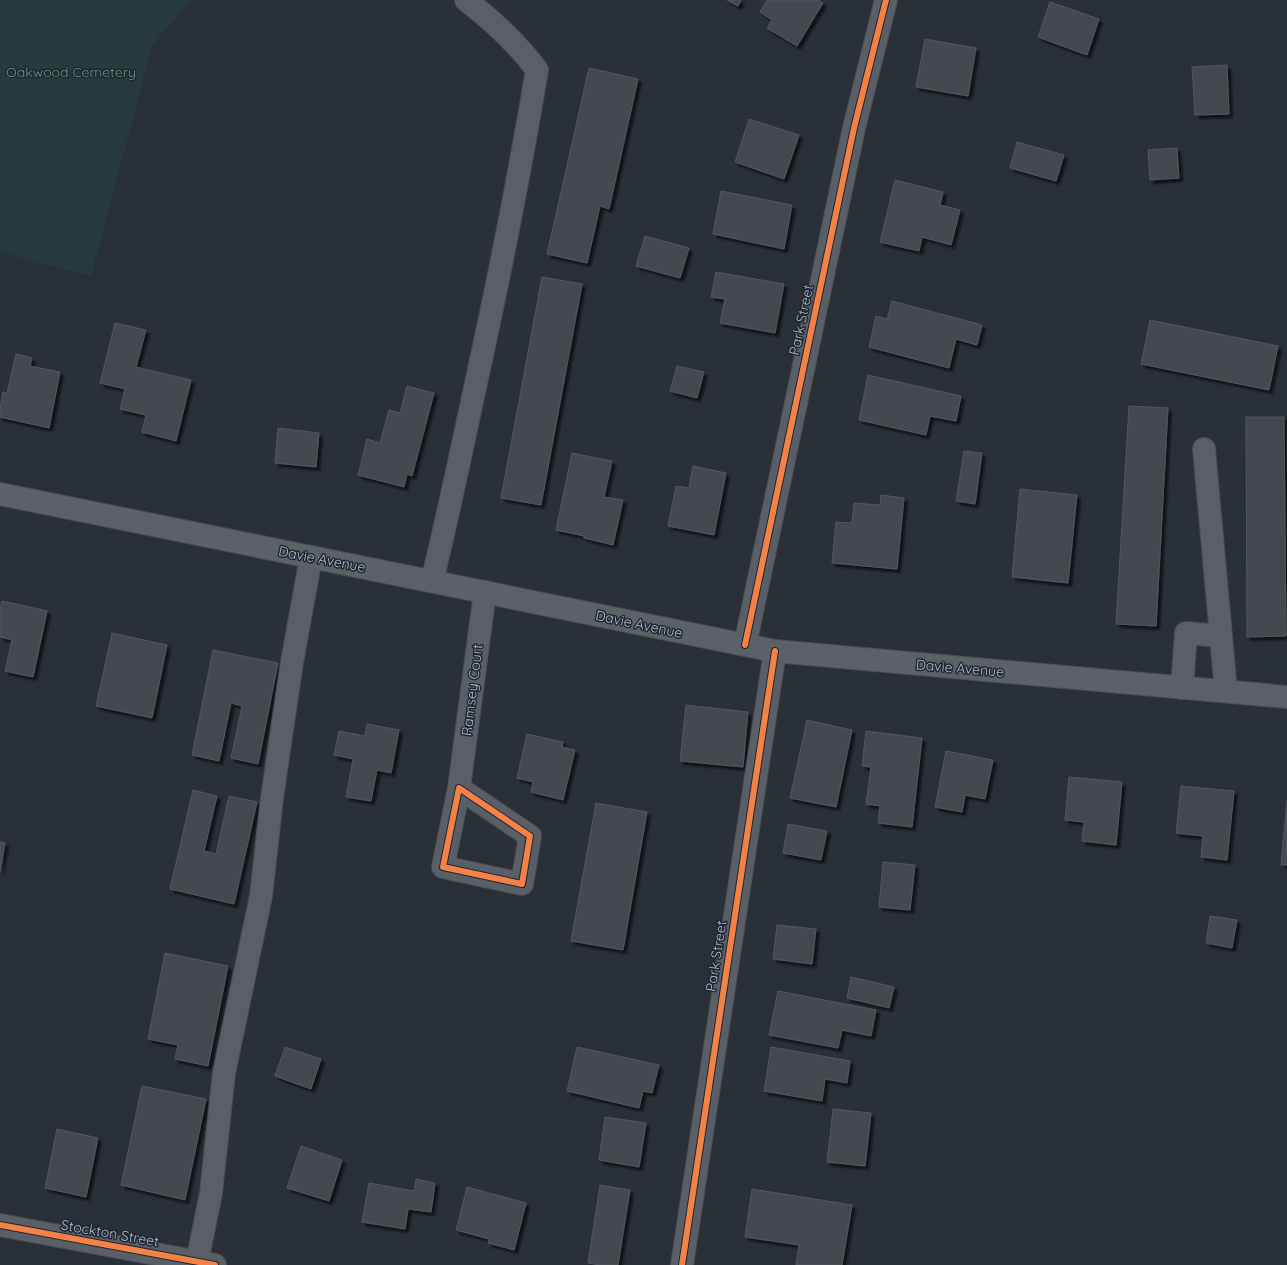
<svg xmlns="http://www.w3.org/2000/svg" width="1287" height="1265" viewBox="0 0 1287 1265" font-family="Quicksand,sans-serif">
<defs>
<filter id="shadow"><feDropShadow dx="3.5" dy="3.5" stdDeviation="1" flood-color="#0009"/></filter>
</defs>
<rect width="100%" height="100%" fill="#2a3038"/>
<!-- green -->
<path fill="#273a3e" d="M0 0H192L153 44 91 276 0 252Z"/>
<!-- building -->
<path fill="#444950" stroke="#52575f" filter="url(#shadow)" d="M727 0H741L738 6Z
M767 0H818L823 3 797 46 767 28 772 20 760 12Z
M1050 2 1099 19 1087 55 1038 37Z
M925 39 976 48 968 96 916 87Z
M1227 65 1229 114 1195 115 1192 67Z
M589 68 638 79 609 209 600 206 587 263 547 254Z
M749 119 799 135 784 179 735 162Z
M1017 142 1064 155 1056 181 1010 168Z
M1177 148 1179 178 1150 180 1148 150Z
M895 180 943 192 940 205 960 210 951 245 922 237 919 251 880 242Z
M721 191 792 205 784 249 713 234Z
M645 236 689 248 680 278 636 266Z
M716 272 784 284 775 333 720 323 725 299 711 297Z
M542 277 582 284 541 505 501 498Z
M892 301 982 325 977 345 956 339 949 368 869 347 876 316 887 319Z
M1150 320 1278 346 1269 390 1141 364Z
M115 323 146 330 136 367 191 380 176 441 142 432 146 415 120 409 125 389 100 383Z
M16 354 32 358 30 366 60 372 49 428 0 417V408L3 392 7 393Z
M677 366 704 372 697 398 670 391Z
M868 375 961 396 956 421 930 416 926 435 859 420Z
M407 386 434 393 412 476 407 474 404 487 358 475 367 439 380 443 389 410 400 413Z
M1129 406 1168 408 1156 626 1116 624Z
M1246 417H1284L1286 636 1247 637Z
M278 428 319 433 316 467 275 463Z
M964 451 982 453 975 504 956 501Z
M572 453 612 461 604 497 623 500 613 545 584 538V536L556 530Z
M693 466 726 473 714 535 668 526 676 486 689 488Z
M1020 489 1077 495 1068 583 1012 577Z
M881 495 904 498 897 569 832 563 836 522 852 523 854 503 880 505Z
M2 601 47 611 33 677 5 671 12 640 0 637V609Z
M112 633 167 645 152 718 96 706Z
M213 650 278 663 258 764 231 758 242 706 231 703 219 761 192 755Z
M686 705 748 712 743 767 680 761Z
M807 720 852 730 836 807 790 798Z
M367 724 399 730 391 773 377 770 371 801 346 797 353 759 334 755 339 731 365 736Z
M866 731 922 738 912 827 878 823 880 806 866 804 871 767 862 766Z
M527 734 563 742 562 747 575 750 563 800 531 792 533 782 517 778Z
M946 751 993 760 985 799 965 795 962 812 935 807Z
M1069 777 1122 782 1116 845 1082 841 1084 822 1065 820Z
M1181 786 1234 791 1227 860 1201 857 1203 836 1176 833Z
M193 790 217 796 204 851 216 854 229 796 257 802 234 904 170 889Z
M1287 800V865H1281Z
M596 803 647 812 623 950 571 941Z
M788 824 827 831 821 860 783 853Z
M0 842 5 843 0 872Z
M883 862 915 865 910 910 879 907Z
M1210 916 1237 920 1232 948 1206 943Z
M777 925 816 929 812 964 773 959Z
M165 953 228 966 208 1066 175 1059 178 1045 148 1039Z
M851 977 894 987 889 1008 847 998Z
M778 991 876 1010 871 1036 842 1030 838 1048 769 1035Z
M285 1047 321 1059 311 1089 275 1076Z
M577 1047 659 1065 652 1093 643 1091 639 1108 567 1091Z
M771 1047 850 1061 847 1083 825 1079 822 1101 764 1091Z
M142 1086 206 1099 185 1200 121 1185Z
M833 1109 871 1113 865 1166 827 1162Z
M605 1117 646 1123 639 1167 599 1160Z
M57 1129 98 1138 86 1197 45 1188Z
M301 1146 342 1160 329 1201 287 1188Z
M416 1179 435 1183 431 1212 408 1209 405 1229 362 1222 369 1183 414 1191Z
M600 1185 630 1190 618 1265H600L588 1263Z
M467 1187 526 1203 514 1250 488 1243 489 1239 456 1230Z
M752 1189 852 1205 842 1265H796L799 1245 745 1237Z"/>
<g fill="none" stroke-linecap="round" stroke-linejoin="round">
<!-- minor casing -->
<g stroke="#484c53" stroke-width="24">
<path id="minor" d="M1204 449 1226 691
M432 581C449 512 463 443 478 374 500 273 520 172 537 70 517 43 493 21 466 0
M745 645 854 128 886 0
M1182 688 1186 633 1220 636
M459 788 530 836 522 884 443 867Z
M459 788 485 592
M0 1225 215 1265
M197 1262 211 1193 224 1073 261 896 272 798 292 662 311 557
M682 1265 775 651"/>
</g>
<!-- major casing -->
<g stroke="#484c55" stroke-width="24">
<path id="major" d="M0 494 775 651 1287 697"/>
</g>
<!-- minor -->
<use href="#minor" stroke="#5a5e66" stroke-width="22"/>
<!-- major -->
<use href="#major" stroke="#5c6168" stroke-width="22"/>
<!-- cycleway casing -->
<g stroke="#1d2633" stroke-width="8">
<path id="cycleway" d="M745 645 854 128 886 0
M459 788 530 836 522 884 443 867Z
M0 1225 215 1265
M682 1265 775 651"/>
</g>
<!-- cycleway -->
<use href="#cycleway" stroke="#f48246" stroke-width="6"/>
</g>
<g text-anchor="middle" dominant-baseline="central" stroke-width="3" stroke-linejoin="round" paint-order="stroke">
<!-- park labels -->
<g font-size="14" fill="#6b9a76" stroke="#1d2633">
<text x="71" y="72">Oakwood Cemetery</text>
</g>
<!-- street labels -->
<g font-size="14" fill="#b4bcc9" stroke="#1d2633">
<text transform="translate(801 320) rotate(-78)">Park Street</text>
<text transform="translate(322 559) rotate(11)">Davie Avenue</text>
<text transform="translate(639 624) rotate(12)">Davie Avenue</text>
<text transform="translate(960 668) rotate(5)">Davie Avenue</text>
<text transform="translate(472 690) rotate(-83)">Ramsey Court</text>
<text transform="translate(716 956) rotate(-81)">Park Street</text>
<text transform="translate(110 1233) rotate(10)">Stockton Street</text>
</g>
</g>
</svg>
